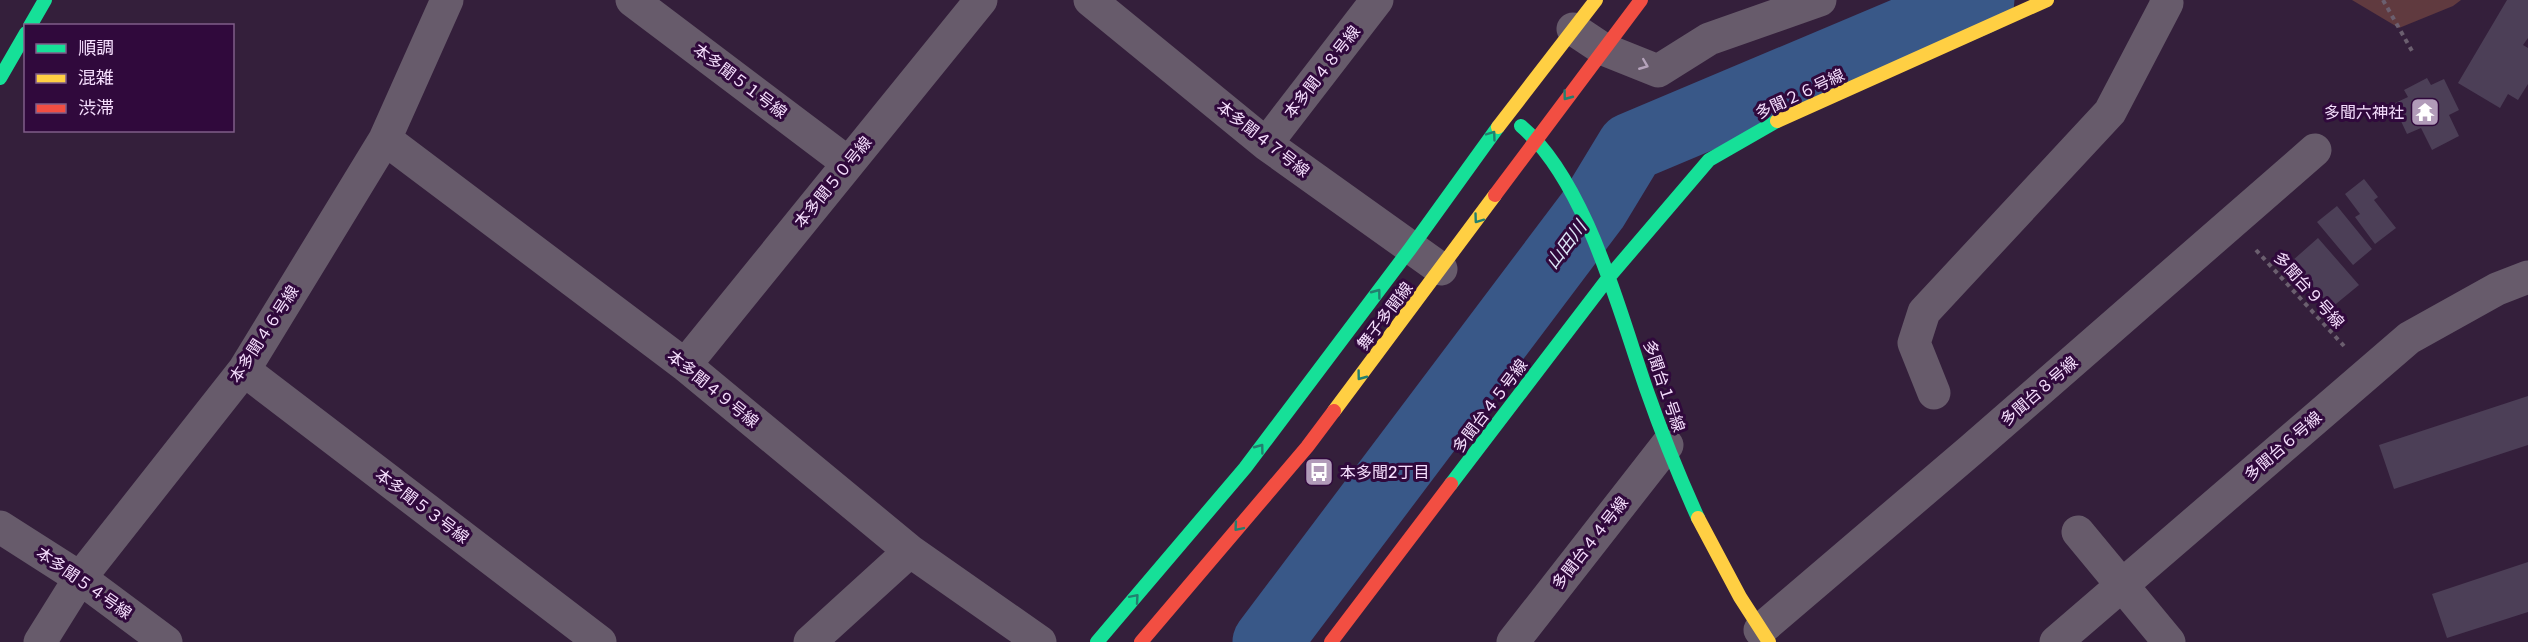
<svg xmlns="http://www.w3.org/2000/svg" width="2528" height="642" viewBox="0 0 2528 642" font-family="Rubik,'Noto Sans JP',sans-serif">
<rect width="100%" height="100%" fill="#341f3b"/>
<!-- green -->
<path fill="#603a3f" d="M2352 0H2461L2453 6 2399 28Z"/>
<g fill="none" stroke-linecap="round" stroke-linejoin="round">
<!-- river -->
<path stroke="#395888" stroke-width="69" d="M1267 642 1594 208 1631 147 1980 0"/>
</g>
<!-- building -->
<path fill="#4c3f57" d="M2507 0H2528V38L2523 45 2528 48V84L2518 100 2508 94 2500 108 2458 83Z
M2427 78 2431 85 2444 79 2459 110 2449 115 2459 136 2432 150 2421 128 2407 134 2393 104 2408 97 2404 90Z
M2364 179 2378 197 2374 200 2396 228 2375 244 2355 217 2360 214 2345 194Z
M2337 206 2372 249 2353 265 2317 222Z
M2318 238 2359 285 2331 308 2292 261Z
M2528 396V445L2394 489 2379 445Z
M2528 562V612L2447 638 2432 594Z"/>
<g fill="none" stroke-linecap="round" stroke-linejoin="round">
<!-- path -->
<path stroke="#6b5f6f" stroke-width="4" stroke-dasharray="4.5 4.5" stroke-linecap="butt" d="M2383 0 2412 51
M2256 250 2344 346"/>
<!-- street -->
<path stroke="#675b6b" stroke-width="33" d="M632 0 848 163
M1090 0 1266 144 1441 269
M1573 29 1603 49 1658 71 1709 39 1820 0
M385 139 685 365 910 551 1040 642
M1266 144 1377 0
M685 365 981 0
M244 370 600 642
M1934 393 1914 343 1924 312 2110 112 2167 3 2166 0
M0 527 80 578 166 642
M2078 532 2169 642
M1760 630 1971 450 2315 150
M40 642 80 578 244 370 385 139 447 0
M810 642 910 551
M1513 642 1667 445
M2056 642 2409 338 2497 289 2528 277"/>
<!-- fast -->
<path stroke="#16e098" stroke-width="14" d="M30 26 45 0
M0 78 26 33
M1521 126C1586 181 1619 311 1647 391 1662 434 1679 476 1698 518
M1451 484 1609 277 1709 160 1777 121
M1097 642 1245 468 1410 249 1498 127"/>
<!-- slow -->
<path stroke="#ffcf43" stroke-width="14" d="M1777 121 2047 0
M1498 127 1596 0
M1334 411 1495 195
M1698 518 1740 597 1769 642"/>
<!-- jam -->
<path stroke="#f24e42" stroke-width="14" d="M1495 195 1641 0
M1141 642 1307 447 1334 411
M1331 642 1451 484"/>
</g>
<!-- one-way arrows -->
<defs><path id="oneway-chevron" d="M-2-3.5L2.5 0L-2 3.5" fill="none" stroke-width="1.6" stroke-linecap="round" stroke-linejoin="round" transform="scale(1.5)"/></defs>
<use stroke="#b5a3bb" href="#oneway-chevron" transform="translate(1644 65) rotate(22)"/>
<g stroke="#227f6f">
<use href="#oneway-chevron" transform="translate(1567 96) rotate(127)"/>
<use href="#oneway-chevron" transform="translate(1492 135) rotate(-54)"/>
<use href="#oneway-chevron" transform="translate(1478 219) rotate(126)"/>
<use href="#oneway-chevron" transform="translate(1377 293) rotate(-53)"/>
<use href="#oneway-chevron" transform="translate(1361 376) rotate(127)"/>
<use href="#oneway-chevron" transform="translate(1260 448) rotate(-53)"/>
<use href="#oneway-chevron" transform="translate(1238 527) rotate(130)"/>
<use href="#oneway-chevron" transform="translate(1135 598) rotate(-49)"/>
</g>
<!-- icons -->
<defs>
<g id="temple-square" transform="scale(1.5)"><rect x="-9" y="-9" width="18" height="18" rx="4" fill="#b19bb9" stroke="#30093c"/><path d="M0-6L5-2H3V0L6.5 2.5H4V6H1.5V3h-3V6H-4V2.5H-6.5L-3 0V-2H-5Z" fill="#fff"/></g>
<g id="bus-square" transform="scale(1.5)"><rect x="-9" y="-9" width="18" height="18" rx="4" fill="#b19bb9" stroke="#30093c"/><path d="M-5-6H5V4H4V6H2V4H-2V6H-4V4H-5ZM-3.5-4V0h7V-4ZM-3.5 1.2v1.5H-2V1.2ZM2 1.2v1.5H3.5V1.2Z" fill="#fff"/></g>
</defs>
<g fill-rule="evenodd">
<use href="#temple-square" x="2425" y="112"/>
<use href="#bus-square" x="1319" y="472"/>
</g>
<g text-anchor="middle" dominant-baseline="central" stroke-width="6" stroke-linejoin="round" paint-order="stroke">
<!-- street labels -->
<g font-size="16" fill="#f5defd" stroke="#30093c">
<text transform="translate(1322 72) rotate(-52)">本多聞４８号線</text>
<text transform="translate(740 81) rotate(37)">本多聞５１号線</text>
<text transform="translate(1800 94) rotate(-25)">多聞２６号線</text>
<text transform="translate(1263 139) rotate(38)">本多聞４７号線</text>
<text transform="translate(833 182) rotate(-51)">本多聞５０号線</text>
<text transform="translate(2309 290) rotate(48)">多聞台９号線</text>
<text transform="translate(1385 316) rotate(-53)">舞子多聞線</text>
<text transform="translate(264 334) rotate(-57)">本多聞４６号線</text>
<text transform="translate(1664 386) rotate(71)">多聞台１号線</text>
<text transform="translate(713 389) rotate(39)">本多聞４９号線</text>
<text transform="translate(2039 391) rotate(-41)">多聞台８号線</text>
<text transform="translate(1490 406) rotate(-53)">多聞台４５号線</text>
<text transform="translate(2283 446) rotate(-41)">多聞台６号線</text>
<text transform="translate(422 506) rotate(37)">本多聞５３号線</text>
<text transform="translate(1590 543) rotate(-52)">多聞台４４号線</text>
<text transform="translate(84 583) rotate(35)">本多聞５４号線</text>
</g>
<!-- poi labels -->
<g font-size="16" fill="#f5defd" stroke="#30093c" text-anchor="end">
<text x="2404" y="112">多聞六神社</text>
<text x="1340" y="472" text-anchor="start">本多聞2丁目</text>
</g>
<!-- water labels -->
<g font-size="18" font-style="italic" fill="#dae5f5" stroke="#30093c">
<text transform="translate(1566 245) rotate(-53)">山田川</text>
</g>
</g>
<!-- legend -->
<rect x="24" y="24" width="210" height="108" fill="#30093c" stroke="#7f5e89" stroke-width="1.5"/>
<rect x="36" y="44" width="30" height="9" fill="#16e098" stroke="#7f5e89" stroke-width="1.5"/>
<text x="78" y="54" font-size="18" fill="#f5defd">順調</text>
<rect x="36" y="74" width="30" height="9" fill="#ffcf43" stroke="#7f5e89" stroke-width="1.5"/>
<text x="78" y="84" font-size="18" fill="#f5defd">混雑</text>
<rect x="36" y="104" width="30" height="9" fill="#f24e42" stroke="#7f5e89" stroke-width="1.5"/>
<text x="78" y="114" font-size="18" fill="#f5defd">渋滞</text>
</svg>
